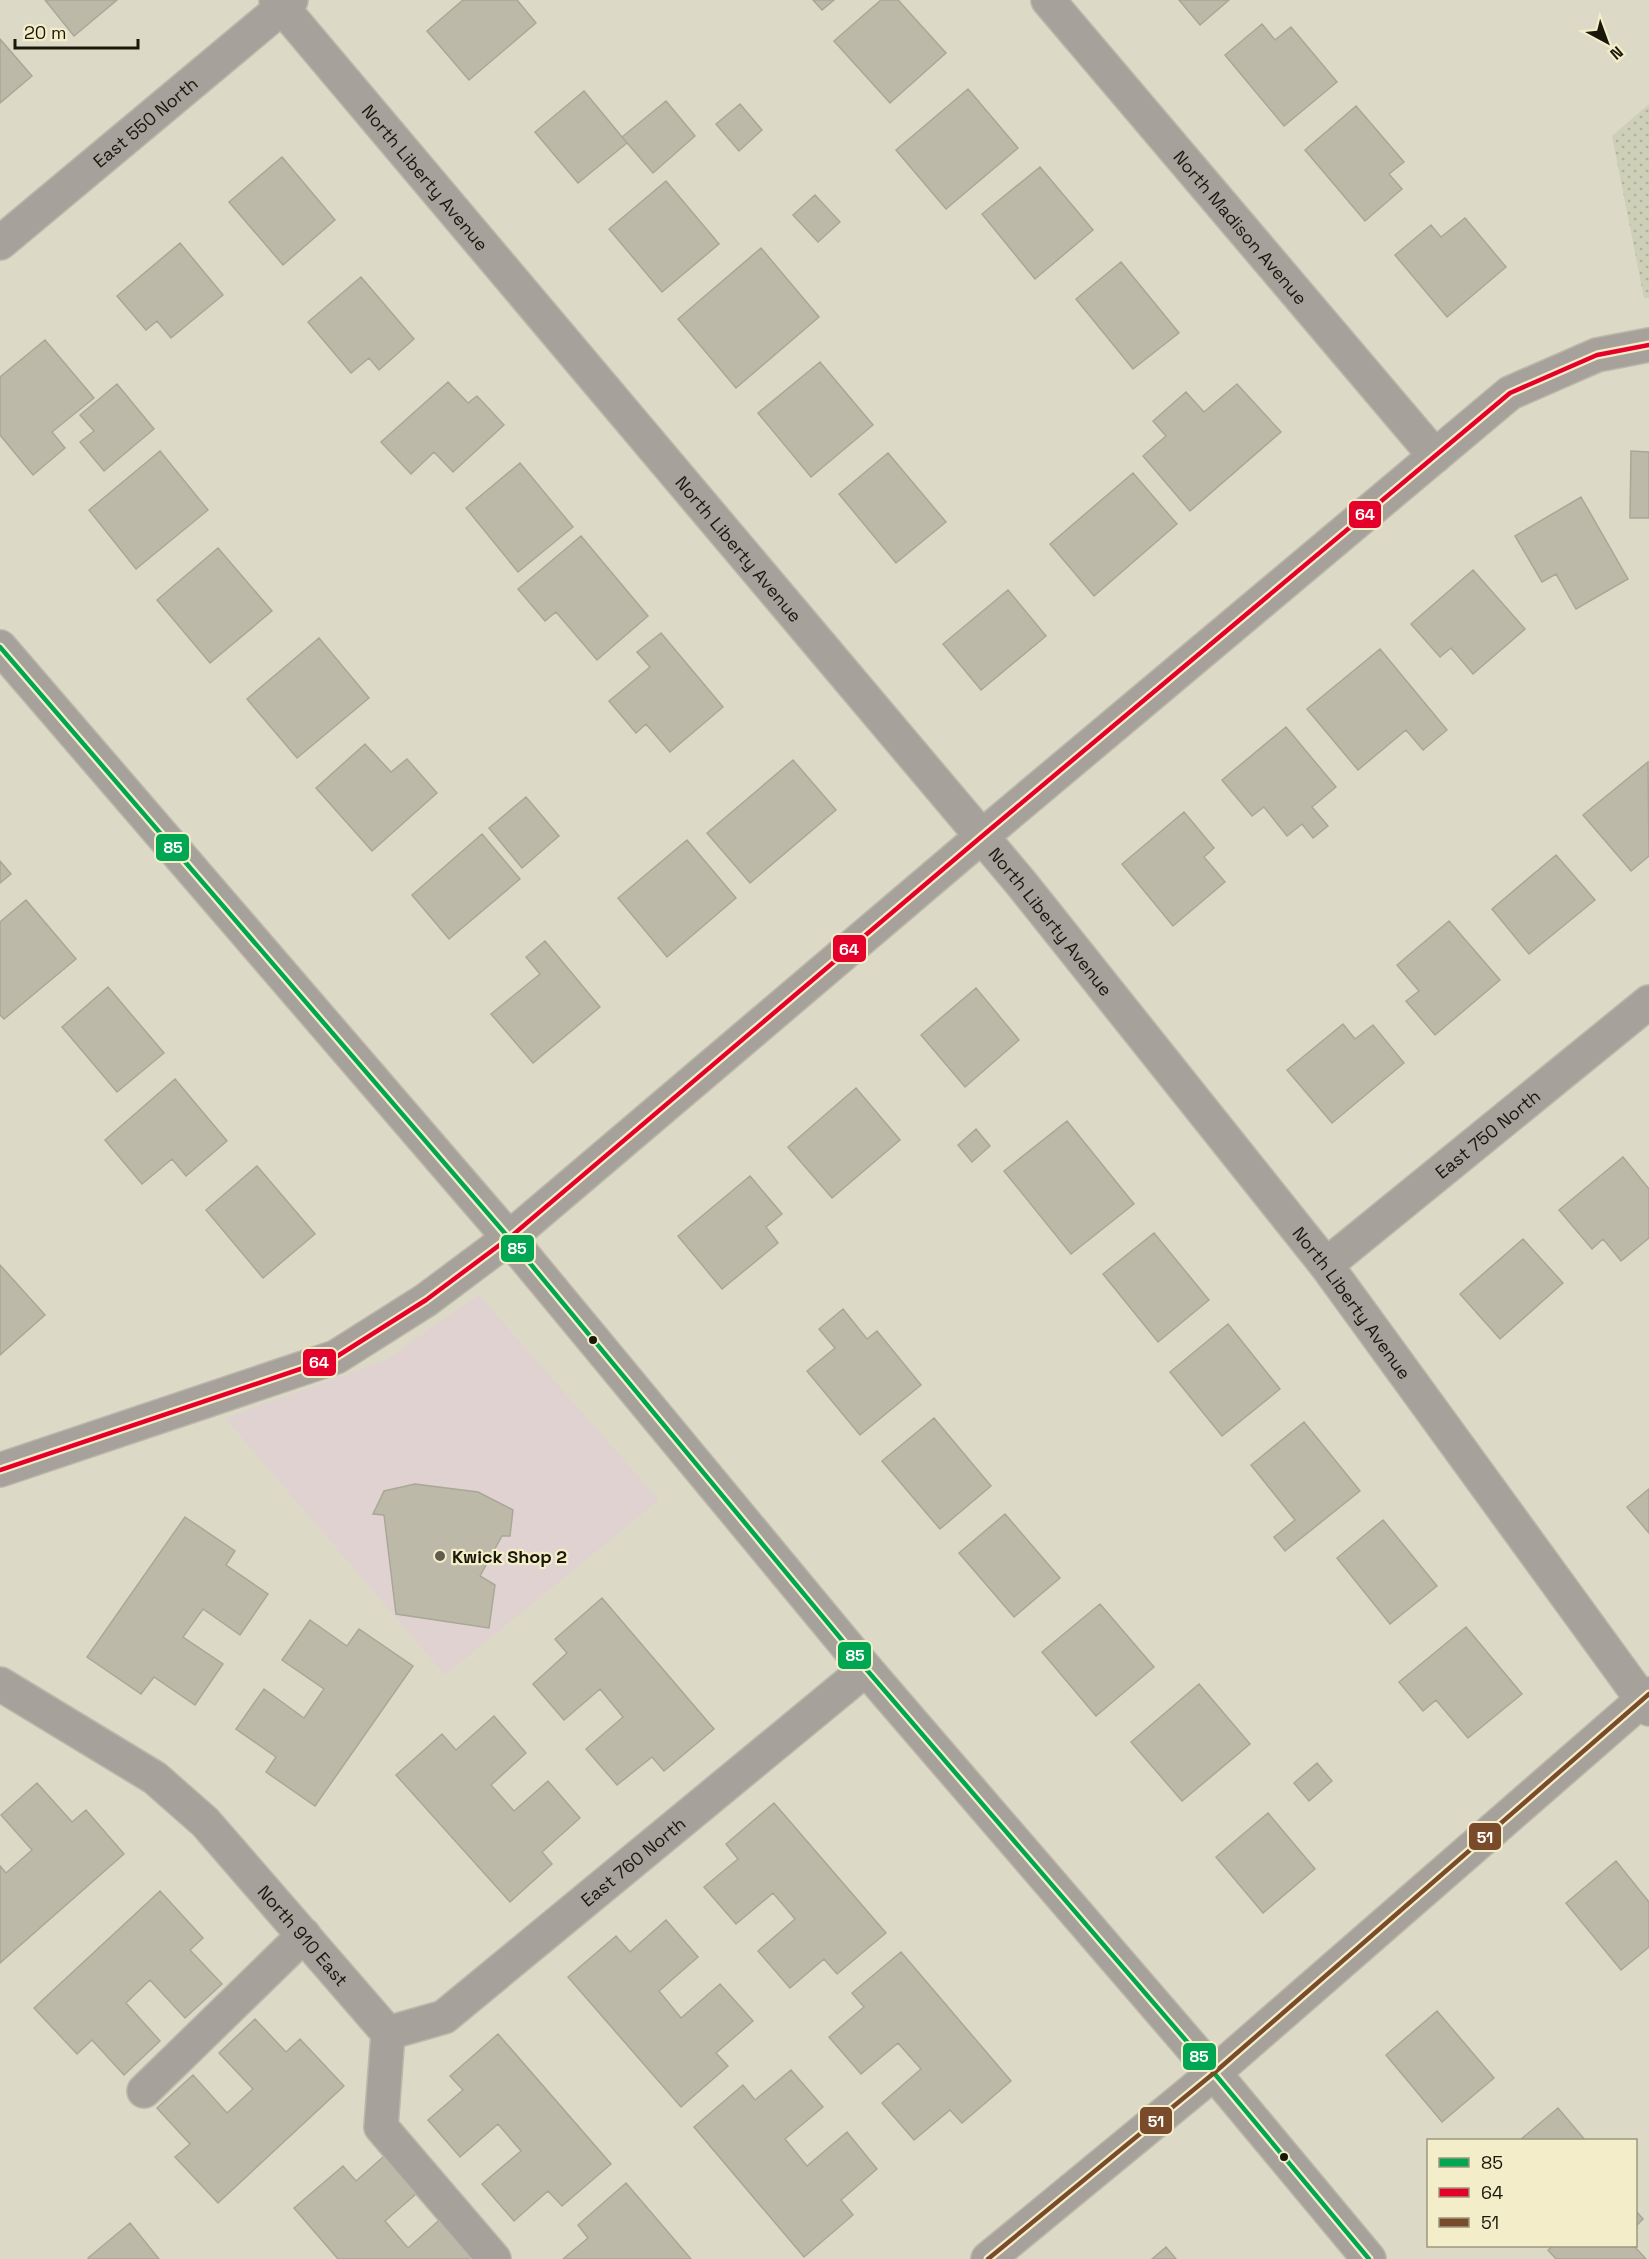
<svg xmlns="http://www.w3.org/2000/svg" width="1649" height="2259" viewBox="0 0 1649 2259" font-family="'Space Grotesk',sans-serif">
<defs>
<pattern id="park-dots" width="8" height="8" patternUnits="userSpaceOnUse" patternTransform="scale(1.5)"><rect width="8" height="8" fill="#cdcfb7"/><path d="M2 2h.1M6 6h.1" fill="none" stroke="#afb19c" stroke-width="1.8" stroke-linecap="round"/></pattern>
</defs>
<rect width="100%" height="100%" fill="#dcd9c6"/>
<!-- commercial -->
<path fill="#e0d2d1" d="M479 1295 659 1500 445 1675 225 1418 384 1361Z"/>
<!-- park -->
<path fill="url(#park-dots)" d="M1649 104V298H1644L1612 136Z"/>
<!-- building -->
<path fill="#bcb9a8" stroke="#a9a798" stroke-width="1.5" d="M45 0H117L74 36Z
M463 0H517L536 23 469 80 427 31Z
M813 0H834L822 10Z
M881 0H898L946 53 890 103 834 41Z
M1179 0H1229L1200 25Z
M1262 24 1275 40 1291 27 1337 82 1284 126 1225 55Z
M0 39 32 76 0 103Z
M968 89 1018 148 946 209 896 150Z
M584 91 627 143 578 183 535 132Z
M666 101 695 136 653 173 622 137Z
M740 104 762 130 739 151 716 124Z
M1356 106 1404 162 1389 174 1402 189 1365 221 1305 150Z
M282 157 335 220 283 265 229 202Z
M1040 167 1093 230 1035 279 982 214Z
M666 181 719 244 662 292 609 229Z
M815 195 840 222 818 242 793 215Z
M1465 218 1506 267 1447 317 1395 255 1431 225 1441 237Z
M180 243 223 295 171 338 157 321 146 330 117 296Z
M761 248 819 317 736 388 678 319Z
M1121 262 1179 333 1133 369 1076 299Z
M361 277 414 339 379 370 369 358 351 373 308 322Z
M45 340 94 398 52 432 65 448 33 475 0 435V377Z
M820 362 873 425 811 477 758 413Z
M448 382 468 403 477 396 504 425 453 472 434 452 411 474 381 442Z
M117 384 154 429 104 471 80 442 94 431 80 415Z
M1237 384 1281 432 1190 511 1143 456 1166 436 1153 421 1186 392 1204 412Z
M160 451 208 510 136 569 89 510Z
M1631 451 1649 452V518H1630Z
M888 453 946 522 896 563 839 494Z
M520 463 573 527 518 572 466 508Z
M1133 473 1177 524 1094 596 1050 544Z
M1581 497 1628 579 1576 609 1556 574 1542 582 1515 536Z
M581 536 648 616 597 660 556 612 545 621 518 589Z
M218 548 272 611 210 663 157 600Z
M1473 570 1525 629 1473 674 1451 648 1440 657 1411 624Z
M1008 590 1046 636 981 690 943 644Z
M661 633 723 707 670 752 646 724 636 733 609 701 650 667 637 652Z
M319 638 369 698 297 758 247 699Z
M1380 649 1447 730 1423 750 1406 730 1358 770 1307 709Z
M1286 727 1336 787 1312 807 1328 826 1313 838 1302 824 1287 836 1264 807 1252 816 1222 780Z
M365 744 391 772 407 759 437 793 372 851 316 788Z
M793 760 836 810 750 883 707 833Z
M1648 762 1649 856 1631 871 1583 815Z
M526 797 559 836 522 868 489 828Z
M1184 812 1214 848 1204 857 1225 882 1173 926 1122 864Z
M482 834 520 879 449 939 412 895Z
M687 840 736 898 667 957 618 898Z
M1556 855 1595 900 1529 954 1492 909Z
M0 861 11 874 0 883Z
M26 900 76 959 4 1019 0 1015V922Z
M1449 921 1500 980 1435 1035 1406 1001 1419 991 1397 965Z
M545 941 600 1007 533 1063 491 1014 540 974 526 957Z
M108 987 164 1053 117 1092 62 1027Z
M976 988 1019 1040 965 1087 921 1035Z
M1343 1024 1355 1039 1373 1025 1404 1063 1332 1123 1287 1070Z
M175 1079 227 1141 186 1176 172 1159 142 1184 105 1140Z
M856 1088 900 1140 832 1198 788 1147Z
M1067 1121 1134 1204 1071 1254 1004 1171Z
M976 1129 990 1146 972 1162 958 1145Z
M1623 1157 1649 1189V1238L1621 1261 1603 1239 1592 1249 1559 1210Z
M257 1166 315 1234 263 1278 206 1210Z
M750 1176 782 1214 766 1227 778 1243 722 1289 678 1236Z
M1154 1233 1209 1300 1158 1342 1103 1274Z
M1523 1239 1563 1283 1500 1339 1460 1294Z
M0 1265 45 1315 0 1355Z
M843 1309 867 1339 877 1331 921 1385 860 1435 807 1371 835 1348 819 1329Z
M1228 1324 1280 1389 1222 1436 1170 1372Z
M934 1418 991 1486 940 1529 882 1461Z
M1304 1422 1360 1491 1285 1551 1274 1537 1295 1520 1251 1465Z
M415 1484 478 1492 513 1510 510 1536H502L480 1576 495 1585 489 1628 396 1614 384 1515 373 1514 384 1491Z
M1649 1489V1533L1627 1507Z
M1005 1514 1060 1578 1014 1617 959 1553Z
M185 1517 235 1551 226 1565 268 1594 240 1635 203 1609 183 1637 223 1664 195 1705 154 1677 141 1694 87 1657Z
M1383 1520 1437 1586 1390 1624 1337 1558Z
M602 1598 714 1729 664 1771 652 1757 617 1785 586 1749 623 1717 600 1689 564 1720 533 1684 567 1653 555 1639Z
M1100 1604 1154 1667 1096 1716 1042 1652Z
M310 1620 347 1646 359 1629 413 1666 315 1806 266 1772 276 1757 236 1729 264 1689 304 1718 324 1689 282 1660Z
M1466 1627 1522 1694 1468 1738 1436 1700 1423 1711 1399 1682Z
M1199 1684 1250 1744 1182 1801 1131 1742Z
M494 1716 526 1753 491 1785 514 1811 548 1781 580 1818 542 1852 552 1864 510 1902 396 1775 442 1734 456 1750Z
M1317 1763 1332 1781 1309 1801 1294 1783Z
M37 1783 72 1822 86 1810 124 1854 0 1963V1866L6 1873 32 1850 1 1815Z
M774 1803 886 1933 837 1974 824 1959 790 1988 758 1951 795 1919 773 1893 736 1924 704 1887 738 1859 726 1844Z
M1268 1813 1315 1869 1263 1913 1216 1857Z
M1616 1861 1649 1902V1947L1621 1970 1566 1903Z
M160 1891 203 1938 190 1950 222 1984 185 2018 150 1980 126 2003 160 2041 124 2075 92 2040 77 2054 34 2008Z
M666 1920 698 1957 659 1991 681 2018 720 1984 753 2021 716 2053 728 2066 681 2107 568 1977 616 1936 630 1952Z
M901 1952 1011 2081 962 2123 950 2110 914 2140 882 2103 921 2069 898 2043 861 2074 829 2037 864 2007 852 1993Z
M1437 2011 1494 2078 1442 2122 1386 2055Z
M255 2019 286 2052 300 2039 344 2086 218 2203 175 2157 190 2144 157 2108 193 2075 227 2113 253 2089 219 2053Z
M498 2034 611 2164 562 2206 548 2191 514 2221 482 2184 521 2151 498 2124 460 2157 428 2120 463 2090 450 2076Z
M791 2070 823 2107 785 2139 807 2166 847 2132 877 2169 841 2200 853 2215 804 2257 694 2127 743 2085 755 2100Z
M1558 2108 1585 2140H1520Z
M391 2150 423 2188 385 2221 408 2248 445 2215 477 2252 469 2259H338L294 2208 343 2166 356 2181Z
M626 2183 691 2259H563L588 2238 578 2225Z
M1636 2211 1643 2219 1636 2226Z
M130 2223 159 2259H89L88 2258Z
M1553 2246H1634L1646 2259H1556L1548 2250Z
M1166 2247 1176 2259H1152Z"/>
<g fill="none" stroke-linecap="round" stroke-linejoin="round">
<!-- minor casing -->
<g stroke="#bbb8aa" stroke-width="36">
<g id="minor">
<path id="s1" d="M276 0 1021 883 1326 1265 1649 1709"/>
<path id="s2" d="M1048 0 1435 456"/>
<path id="s3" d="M0 243 291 0"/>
<path d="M0 647 509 1238 866 1669 1214 2073 1369 2259"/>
<path id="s4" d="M1326 1265 1649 1002"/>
<path d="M0 1470 336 1357 426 1300 509 1238 981 837 1510 393 1597 355 1649 345"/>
<path id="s5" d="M0 1684 155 1778 205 1822 388 2033 381 2127 494 2259"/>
<path id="s6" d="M388 2033 444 2017 866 1669"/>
<path d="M144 2091 304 1935"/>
<path d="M988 2259 1214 2073 1649 1694"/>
</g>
</g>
<!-- minor -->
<use href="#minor" stroke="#a6a19b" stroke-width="33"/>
<!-- bus-1 casing -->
<g stroke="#f3edc9" stroke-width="9">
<path id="bus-1" d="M0 647 509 1238 866 1669 1214 2073 1369 2259"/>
</g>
<!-- bus-2 casing -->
<g stroke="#f3edc9" stroke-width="9">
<path id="bus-2" d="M0 1470 336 1357 426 1300 509 1238 981 837 1510 393 1597 355 1649 345"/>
</g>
<!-- bus-3 casing -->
<g stroke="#f3edc9" stroke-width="9">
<path id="bus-3" d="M988 2259 1214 2073 1649 1694"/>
</g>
<!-- bus-1 -->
<use href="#bus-1" stroke="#00a651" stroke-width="4.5"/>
<!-- bus-2 -->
<use href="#bus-2" stroke="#e4002b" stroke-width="4.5"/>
<!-- bus-3 -->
<use href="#bus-3" stroke="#7a4b2a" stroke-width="4.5"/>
</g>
<!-- markers -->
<g fill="#1a180b" stroke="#f3edc9" stroke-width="2">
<circle cx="593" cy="1340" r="5"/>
<circle cx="1284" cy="2157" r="5"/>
</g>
<circle fill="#5e5c4c" stroke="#f3edc9" stroke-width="2" cx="440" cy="1556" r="6"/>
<g text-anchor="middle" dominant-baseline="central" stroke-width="4.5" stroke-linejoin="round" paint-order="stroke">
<!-- street labels -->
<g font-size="18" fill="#1a180b" stroke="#f3edc9">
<text stroke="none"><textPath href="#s3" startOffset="189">East 550 North</textPath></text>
<text stroke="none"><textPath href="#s1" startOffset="232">North Liberty Avenue</textPath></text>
<text stroke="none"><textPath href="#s2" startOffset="298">North Madison Avenue</textPath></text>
<text stroke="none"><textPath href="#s1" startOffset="718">North Liberty Avenue</textPath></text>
<text stroke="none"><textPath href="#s1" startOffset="1204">North Liberty Avenue</textPath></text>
<text stroke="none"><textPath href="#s4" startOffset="208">East 750 North</textPath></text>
<text stroke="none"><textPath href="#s1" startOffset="1690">North Liberty Avenue</textPath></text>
<text stroke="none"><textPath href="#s6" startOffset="303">East 760 North</textPath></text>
<text stroke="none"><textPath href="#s5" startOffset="398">North 910 East</textPath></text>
</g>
<!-- poi labels -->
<g font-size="18" font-weight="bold" fill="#1a180b" stroke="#f3edc9" text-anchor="start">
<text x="452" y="1556">Kwick Shop 2</text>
</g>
</g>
<g stroke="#f3edc9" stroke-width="2">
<rect x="1348" y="500" width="34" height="29" rx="6" fill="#e4002b"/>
<rect x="155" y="833" width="35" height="29" rx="6" fill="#00a651"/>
<rect x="832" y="934" width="35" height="29" rx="6" fill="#e4002b"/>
<rect x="500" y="1234" width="35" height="29" rx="6" fill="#00a651"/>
<rect x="302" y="1348" width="35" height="29" rx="6" fill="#e4002b"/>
<rect x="837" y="1641" width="35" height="29" rx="6" fill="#00a651"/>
<rect x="1468" y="1822" width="34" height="29" rx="6" fill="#7a4b2a"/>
<rect x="1182" y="2042" width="35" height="29" rx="6" fill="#00a651"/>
<rect x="1139" y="2106" width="34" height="29" rx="6" fill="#7a4b2a"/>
</g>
<g font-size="16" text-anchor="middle" font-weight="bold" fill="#fff">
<text x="1365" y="520">64</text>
<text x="173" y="853">85</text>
<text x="849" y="955">64</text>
<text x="517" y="1254">85</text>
<text x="319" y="1368">64</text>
<text x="855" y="1661">85</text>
<text x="1485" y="1843">51</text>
<text x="1199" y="2062">85</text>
<text x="1156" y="2127">51</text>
</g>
<!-- legend -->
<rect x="1427" y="2139" width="210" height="108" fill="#f3edc9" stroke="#9c987d" stroke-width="1.5"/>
<rect x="1439" y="2158" width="30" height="9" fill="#00a651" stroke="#9c987d" stroke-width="1.5"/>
<text x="1481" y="2169" font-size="18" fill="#1a180b">85</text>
<rect x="1439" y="2188" width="30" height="9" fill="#e4002b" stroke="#9c987d" stroke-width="1.5"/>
<text x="1481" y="2199" font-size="18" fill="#1a180b">64</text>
<rect x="1439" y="2218" width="30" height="9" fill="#7a4b2a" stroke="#9c987d" stroke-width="1.5"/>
<text x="1481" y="2229" font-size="18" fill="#1a180b">51</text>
<!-- north arrow -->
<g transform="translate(1607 42) rotate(139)" stroke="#f3edc9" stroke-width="4.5" paint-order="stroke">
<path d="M0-4.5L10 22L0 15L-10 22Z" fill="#1a180b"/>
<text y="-9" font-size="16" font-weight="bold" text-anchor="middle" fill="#1a180b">N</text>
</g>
<!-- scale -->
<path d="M15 39v9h123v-9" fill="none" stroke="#1a180b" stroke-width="3"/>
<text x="24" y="39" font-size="18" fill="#1a180b" stroke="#f3edc9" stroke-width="4.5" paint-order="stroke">20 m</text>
</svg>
